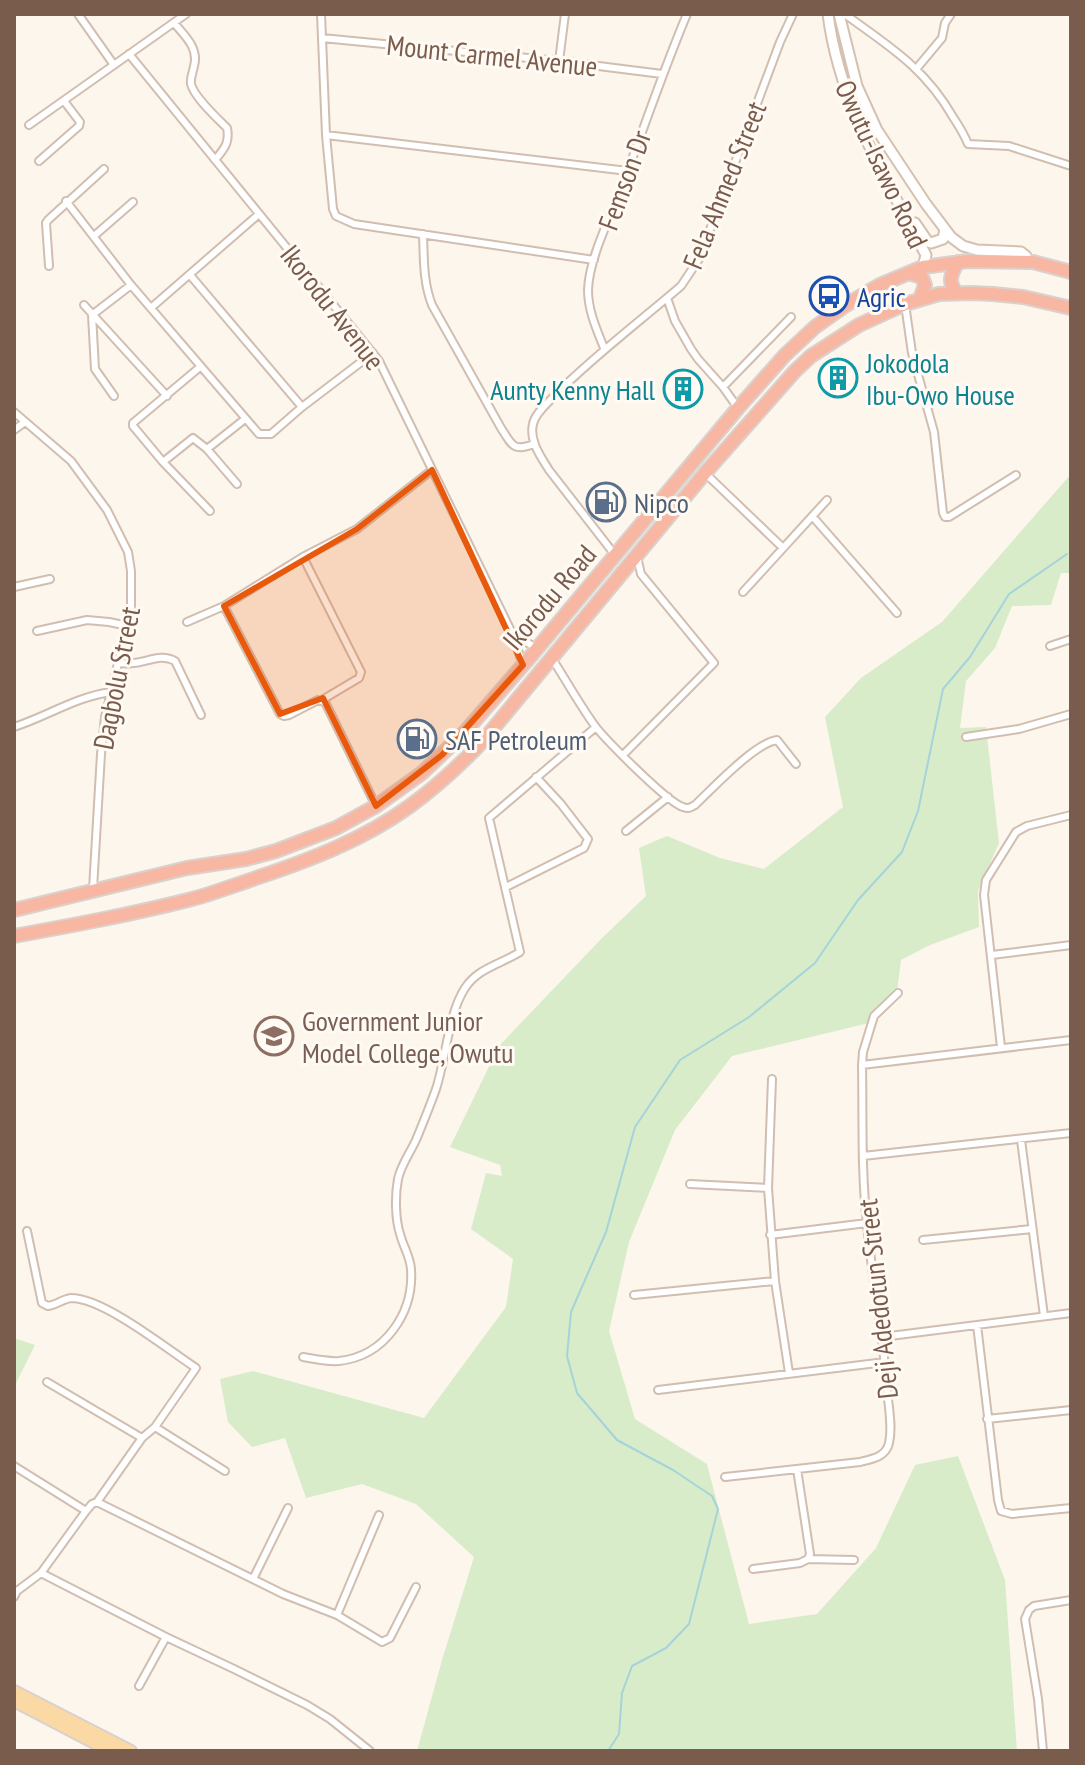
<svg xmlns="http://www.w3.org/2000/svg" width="1085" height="1765" viewBox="0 0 1085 1765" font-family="'PT Sans Narrow',sans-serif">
<rect width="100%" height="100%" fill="#fdf6ec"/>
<!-- green -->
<path fill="#d8ecc9" d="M1071 474V573H1061L1051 605 1012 606 995 648 966 681 960 728 986 727 999 843 978 891 979 927 930 945 901 960 897 992 869 1023 732 1056 675 1130 629 1242 609 1331 635 1419 707 1464 749 1624 817 1614 876 1548 915 1465 958 1456 1005 1580 1017 1751H417L442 1660 474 1557 416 1504 362 1484 306 1498 285 1438 252 1447 228 1422 220 1379 253 1371 424 1418 506 1307 513 1259 471 1229 486 1173 502 1176 500 1165 450 1147 499 1046 602 938 646 896 639 848 667 836 720 858 764 869 843 807 825 717 861 678 942 622Z
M14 1338 35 1345 14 1387Z"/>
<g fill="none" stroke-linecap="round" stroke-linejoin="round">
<!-- stream -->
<path stroke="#a5d3da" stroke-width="2" d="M608 1751 619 1734 622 1693 632 1666 666 1648 689 1624 718 1509 712 1496 673 1470 617 1440 577 1393 567 1356 571 1312 606 1232 635 1127 680 1060 749 1017 815 963 858 900 902 852 918 811 943 689 970 657 1009 594 1067 554"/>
<!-- street casing -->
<g stroke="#d1beb0" stroke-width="10">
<path id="street" d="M78 14 114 65
M321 14 326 135 333 209 336 216 354 224 594 260
M839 16 846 15C890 47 925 68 953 117 959 126 964 134 968 144L1009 146 1071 166
M174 23C185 36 199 48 194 66 193 72 190 78 191 84 194 97 217 118 227 128 230 143 224 149 215 160
M322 38 559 61 662 74
M129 54 379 361 512 633 523 665
M559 61 565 14
M917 68 942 38 945 23 951 14
M29 125 186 14
M326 135 628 171
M39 161 79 126 80 122 64 101
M66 201 131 285 259 434H271L302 407 373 353
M423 234C424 259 423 282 432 305L501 428C512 445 513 452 534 444
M94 236 133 202
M49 266 46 223 48 220 104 169
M190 275 302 407
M667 298 675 321 691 349 698 359 723 387 738 408
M905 304 912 353 934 432 943 513 945 517H949L1016 475
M84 305 167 396
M152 307 259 214
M604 348C597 330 588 311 588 290 589 258 611 216 622 186 644 128 663 71 687 14
M200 367 133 423V426L163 462 210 511
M723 387 791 317
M114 396 95 369 92 315 131 285
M14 412 71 461 107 510 128 552 131 571V610L105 717 101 754 93 889
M14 430 25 422
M207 449 237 484
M163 462 193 438 207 449 245 419
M705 473 782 547
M813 517 897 613
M615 555 549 470C541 457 529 441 533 424 535 413 548 403 555 395 595 355 639 322 681 286L699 259 780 42 793 14
M303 557 361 672 359 678 322 700
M14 587 50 579
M743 592 827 500
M224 606 280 714 284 716 289 715 318 700 325 702 376 806
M187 622 224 606 303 557 357 529 432 470
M37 631 87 620 109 622 128 626
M512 633 536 648
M1050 646 1071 639
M551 657C566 680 579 704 595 726 607 741 668 803 683 807 689 809 689 808 695 805 712 789 755 743 777 740L796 764
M118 663C123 663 128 664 133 663 148 662 161 653 175 661L201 715
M14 727C48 716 75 697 111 692
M966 737 1019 729 1071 714
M623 755 714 663 641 574 638 561 635 557
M626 831 668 797
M506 887 584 848 588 839 561 804 536 777
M992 955 1071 945
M1001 1047 984 895 986 880 1016 832 1027 826 1071 815
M862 1065 1071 1040
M772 1079 768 1188 775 1281 789 1373
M1021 1140 1044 1316
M863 1156 1071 1133
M690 1184 768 1188
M770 1235 867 1223
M923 1240 1032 1229
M634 1295 775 1281
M977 1325 998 1500 1001 1511 1012 1514 1071 1508
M882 1337 1071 1313
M303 1357C315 1359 327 1362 339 1361 385 1356 414 1313 411 1269 410 1256 403 1246 400 1234 395 1218 395 1195 398 1179 401 1165 410 1153 416 1140 423 1123 430 1106 436 1089 446 1059 448 1014 465 988 478 968 501 964 520 952L489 818 596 727
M47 1382 142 1438
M658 1390 885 1362
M987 1419 1071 1410
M155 1427 225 1471
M14 1466 86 1511
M725 1477 860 1462C872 1459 886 1457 889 1443 893 1426 888 1405 887 1388 883 1333 872 1279 867 1224 861 1171 863 1118 862 1065L863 1052 874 1016 898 993
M97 1502 283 1594 337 1615 382 1642 390 1638 416 1587
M808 1559 854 1560
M753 1569 800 1563 808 1559 810 1554 797 1469
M41 1573 166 1637 234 1669 307 1705 330 1719 370 1751
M253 1579 288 1508
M14 1597 17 1591 41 1573 86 1511 92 1504 97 1502 142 1438 155 1427 196 1368C167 1349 104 1298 71 1298 63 1299 56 1305 48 1306L42 1303 27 1231
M337 1615 379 1515
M139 1686 166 1637
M1043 1751 1038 1699 1025 1619 1029 1610 1034 1606 1071 1600"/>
</g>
<!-- secondary casing -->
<g stroke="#d6c0b0" stroke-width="13">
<path id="secondary" d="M828 14C839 102 885 178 926 255L923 267
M839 14 857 86 877 130 926 204 951 237 963 246 977 250 1021 252 1026 256 1027 262
M915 223 928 242 931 243 943 239 945 229"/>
</g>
<!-- primary casing -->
<g stroke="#dad1cd" stroke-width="14">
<path id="primary" d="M14 1691 131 1751
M14 1701 110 1751"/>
</g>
<!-- highway casing -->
<g stroke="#dad1cd" stroke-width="16">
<path id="highway" d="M909 273 922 277 925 285 920 299
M957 293C947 283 951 273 958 262
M14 910 187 868 246 859 276 851 336 828 376 806 422 773 465 732 530 657 738 408 785 355 815 327 846 305 880 285 923 267 968 261 1033 262 1071 272
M14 936C74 925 134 914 192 899 214 893 235 885 256 878 310 860 363 840 410 806 436 787 460 765 482 742L705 473 795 371 811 356 859 325 905 304 939 294 972 293 993 294 1023 297 1071 308"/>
</g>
<!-- street -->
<use href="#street" stroke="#fff" stroke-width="6"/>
<!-- secondary -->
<use href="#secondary" stroke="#fff" stroke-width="9"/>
<!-- primary -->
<use href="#primary" stroke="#fbd9a5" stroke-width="10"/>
<!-- highway -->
<use href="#highway" stroke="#f7b7a3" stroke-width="12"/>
</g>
<!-- marked area -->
<path fill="#e8590c" fill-opacity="0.2" stroke="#e8590c" stroke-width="6" stroke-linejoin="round" d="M432 470 523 665 442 755 376 806 323 698 280 714 224 606 357 529Z"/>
<!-- icons -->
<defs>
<g id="bus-ring" transform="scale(2)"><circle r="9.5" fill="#fffaf3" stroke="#1a4fb4" stroke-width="1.5"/><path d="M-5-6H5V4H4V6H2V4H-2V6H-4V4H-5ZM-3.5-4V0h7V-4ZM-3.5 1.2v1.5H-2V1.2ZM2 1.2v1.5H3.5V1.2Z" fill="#1a4fb4"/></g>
<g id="building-ring" transform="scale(2)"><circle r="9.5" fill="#fffaf3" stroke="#0f9aa8" stroke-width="1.5"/><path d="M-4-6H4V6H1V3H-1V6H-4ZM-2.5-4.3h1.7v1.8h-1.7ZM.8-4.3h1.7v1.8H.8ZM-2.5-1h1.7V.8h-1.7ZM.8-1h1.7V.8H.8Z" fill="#0f9aa8"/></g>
<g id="fuel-ring" transform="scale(2)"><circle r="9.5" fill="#fffaf3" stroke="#5c6f8a" stroke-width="1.5"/><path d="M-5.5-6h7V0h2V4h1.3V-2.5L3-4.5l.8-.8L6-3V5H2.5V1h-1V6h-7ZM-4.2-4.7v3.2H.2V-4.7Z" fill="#5c6f8a"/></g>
<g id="school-ring" transform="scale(2)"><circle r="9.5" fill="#fffaf3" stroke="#8d6e63" stroke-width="1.5"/><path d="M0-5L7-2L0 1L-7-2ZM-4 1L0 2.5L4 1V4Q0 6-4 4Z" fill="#8d6e63"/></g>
</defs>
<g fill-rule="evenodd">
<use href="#bus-ring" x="829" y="296"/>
<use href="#building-ring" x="838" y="378"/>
<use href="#building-ring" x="683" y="389"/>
<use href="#fuel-ring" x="606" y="502"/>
<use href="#fuel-ring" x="417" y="739"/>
<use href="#school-ring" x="274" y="1036"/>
</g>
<g text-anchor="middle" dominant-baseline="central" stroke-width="6" stroke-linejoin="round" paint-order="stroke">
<!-- street labels -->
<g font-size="28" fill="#7a5c4d" stroke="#fffaf3">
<text transform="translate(492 55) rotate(6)">Mount Carmel Avenue</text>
<text transform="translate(882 164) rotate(65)">Owutu-Isawo Road</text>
<text transform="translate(624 180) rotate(-70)">Femson Dr</text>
<text transform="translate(724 185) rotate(-68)">Fela Ahmed Street</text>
<text transform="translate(333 307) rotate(52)">Ikorodu Avenue</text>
<text transform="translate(549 597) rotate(-50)">Ikorodu Road</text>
<text transform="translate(116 678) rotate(-79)">Dagbolu Street</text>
<text transform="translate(877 1299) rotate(-96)">Deji Adedotun Street</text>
</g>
<!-- transit labels -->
<g font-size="28" fill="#164399" stroke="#fffaf3" text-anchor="start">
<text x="857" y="296">Agric</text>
</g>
<!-- culture labels -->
<g font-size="28" fill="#0d838f" stroke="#fffaf3" text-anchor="start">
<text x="866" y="362">Jokodola<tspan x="866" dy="32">Ibu-Owo House</tspan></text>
<text x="655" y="389" text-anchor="end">Aunty Kenny Hall</text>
</g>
<!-- service labels -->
<g font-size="28" fill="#4e5e75" stroke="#fffaf3" text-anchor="start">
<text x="634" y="502">Nipco</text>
<text x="445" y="739">SAF Petroleum</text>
</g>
<!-- education labels -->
<g font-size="28" fill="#785e54" stroke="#fffaf3" text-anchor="start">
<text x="302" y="1020">Government Junior<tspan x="302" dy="32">Model College, Owutu</tspan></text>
</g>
</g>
<!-- border -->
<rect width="1085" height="1765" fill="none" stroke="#7a5c4d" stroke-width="32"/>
</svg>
